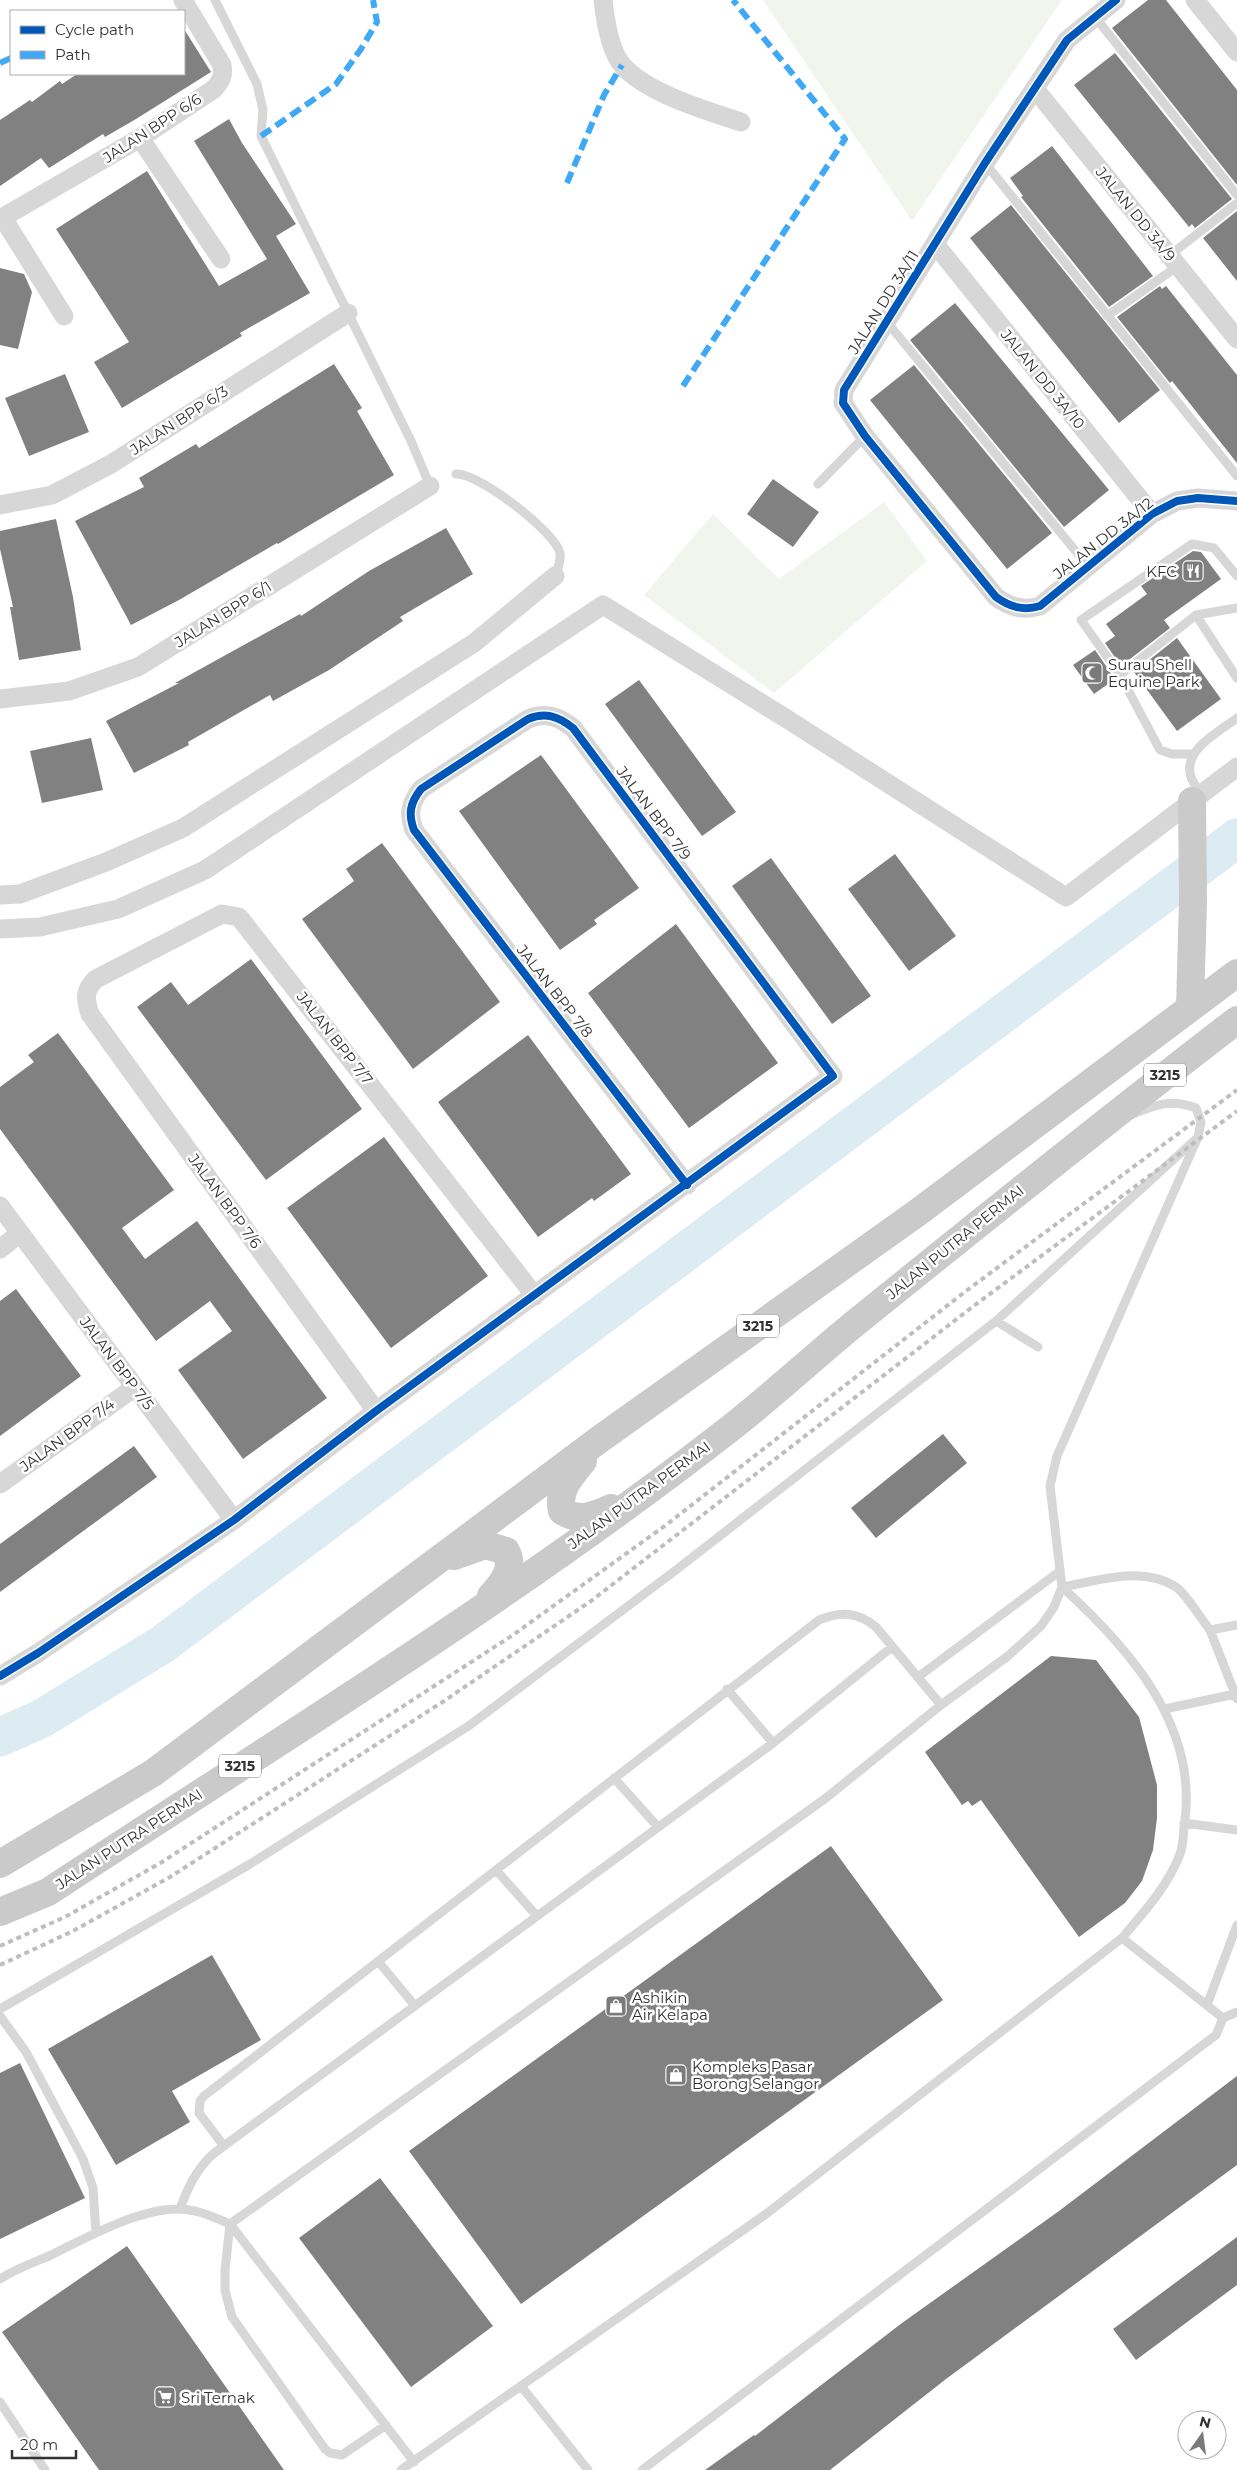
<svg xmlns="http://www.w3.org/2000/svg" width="1237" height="2470" viewBox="0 0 1237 2470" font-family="Montserrat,sans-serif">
<rect width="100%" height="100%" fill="#fff"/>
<!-- green -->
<path fill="#f1f5ed" d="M763 0H1062L912 221Z
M884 502 927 561 774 693 644 595 713 514 779 579Z"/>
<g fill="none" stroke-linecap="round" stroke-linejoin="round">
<!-- river -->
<path stroke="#ddebf3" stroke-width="39" d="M0 1737 41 1719 163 1644 1237 838"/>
</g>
<!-- building -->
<path fill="#818181" d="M1148 0H1166L1237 90V185L1112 28Z
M184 29 211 72 136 119 105 137 103 134 49 168 41 158 0 186V120L30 100 32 102 60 81 62 84 77 74H184Z
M1115 53 1232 199 1195 228 1192 224 1189 227 1074 85Z
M229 119 242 143 296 224 276 236 310 293 240 333 242 336 122 408 94 362 129 342 56 229 147 171 219 286 267 259 194 141Z
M1052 146 1153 276 1109 307 1021 197 1023 196 1010 178Z
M1011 205 1160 390 1119 423 970 238Z
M1237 211V281L1203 238Z
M0 268 24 274 32 292 18 349 0 345Z
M1160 286 1162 289 1166 286 1237 375V463L1172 381 1170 383 1117 317Z
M955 303 1109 490 1064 527 910 340Z
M334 364 362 408 357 411 394 475 278 544 277 543 179 600 131 625 75 521 144 487 139 478 196 444 199 448Z
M914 365 1052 533 1007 569 870 400Z
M65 374 89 432 29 456 5 398Z
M773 479 819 512 793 547 747 514Z
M56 519 73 597 81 650 19 660 10 607H13L0 549V531Z
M446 528 473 574 400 617 403 621 329 670 273 701 270 695 188 742 189 745 134 773 106 721 179 683H175L300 614 301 616 369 571Z
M1193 551 1201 552 1221 579 1164 620 1170 628 1121 666 1105 643 1115 636 1106 624 1147 594 1141 586Z
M1177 638 1221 699 1177 731 1134 672Z
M1095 650 1115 679 1094 694 1073 665Z
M639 680 736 812 702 836 605 704Z
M91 738 103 790 42 803 30 751Z
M541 755 639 888 594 920 597 924 560 950 459 811Z
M382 843 500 1002 413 1069 302 919 354 881 346 869Z
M895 854 956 936 909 971 848 889Z
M771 858 871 996 832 1024 732 886Z
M676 924 778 1063 689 1128 588 993Z
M251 959 362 1109 266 1180 137 1007 171 982 188 1005Z
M58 1033 174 1190 122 1228 145 1259 197 1221 327 1398 243 1459 178 1370 232 1331 210 1301 156 1341 0 1129V1087L34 1062 28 1055Z
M528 1035 631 1174 594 1201 592 1198 538 1237 438 1102Z
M384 1137 488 1276 391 1348 287 1208Z
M16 1289 81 1376 0 1436V1301Z
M943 1434 967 1463 876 1538 851 1508Z
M134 1446 157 1477 0 1592V1544Z
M1051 1656 1096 1660 1139 1717 1157 1785V1818L1153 1850 1142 1881 1125 1903 1079 1937 981 1800 972 1806 968 1801 962 1805 925 1752Z
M831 1846 943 2000 521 2304 409 2151Z
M212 1955 261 2040 172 2091 190 2122 116 2165 48 2049Z
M20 2063 85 2198 0 2239V2073Z
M1237 2076V2165L946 2379 830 2470H705L754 2435 755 2436 902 2323 1059 2211Z
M380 2178 493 2326 411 2387 299 2238Z
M1237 2237V2285L1136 2360 1113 2329Z
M127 2246 284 2470H99L2 2332Z"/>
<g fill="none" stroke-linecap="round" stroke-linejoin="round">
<!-- lane -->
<path stroke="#d7d7d7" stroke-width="9" d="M215 0 257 84 263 110 261 136 411 441 430 486
M1095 17 1237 195
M985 163 1237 476
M1170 255 1237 203
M1107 316 1178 266
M886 321 1088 566
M456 474C477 472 556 532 560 553 561 561 558 568 555 576
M818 484 865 436
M1196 615 1237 678
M1120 675 1196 615 1237 608
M1194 754H1172L1160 750 1120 675 1081 620 1192 544 1214 548 1237 576
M1201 795C1198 789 1193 783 1191 777 1182 750 1219 732 1237 718
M996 1321 1038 1347
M1062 1587C1098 1581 1142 1565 1176 1587 1187 1595 1201 1619 1210 1630L1237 1625
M1210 1630 1237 1699
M918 1677 1060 1571
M727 1689 773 1743
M1165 1709 1235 1694
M614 1778 658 1827
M1184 1823 1237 1830
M496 1870 537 1916
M378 1961 415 2006
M1207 2005 1237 1925
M0 2009 250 1864 470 1725 676 1570 996 1321 1196 1139
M0 2016 26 2052 83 2159 93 2188 96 2233
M1223 2018 1237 2012
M224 2146 199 2113 200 2101 204 2096 819 1620C841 1611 858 1612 876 1627L941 1705
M180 2209C188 2187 196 2170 213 2154L773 1743 892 1647
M0 2279C15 2269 32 2263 49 2256 86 2238 137 2209 178 2209 197 2209 213 2217 230 2224L826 1798 941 1705 1008 1656 1041 1626 1054 1607 1062 1587 1050 1486 1057 1456 1198 1137 1201 1122 1196 1108C1170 1099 1158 1104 1133 1114
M521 2386 588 2470
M0 2402 45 2470
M386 2425 342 2455 330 2453 325 2449 232 2317 225 2290V2270L230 2224 414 2462
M401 2470 766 2214 1122 1938C1144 1912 1168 1886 1180 1854 1184 1844 1183 1830 1185 1820 1197 1724 1128 1647 1062 1587
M642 2470 1216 2035 1223 2018 1122 1938"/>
<!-- street -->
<path stroke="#d7d7d7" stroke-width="19" d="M603 0C605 18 610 52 623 66 647 93 707 111 741 122
M1116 0 1067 40 985 163 844 390 843 403 865 436 996 597C1010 607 1023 611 1040 606L1152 514 1177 501 1198 498 1237 501
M1195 0 1237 52
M1035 89 1237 339
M140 138 221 259
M3 218 64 316
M0 219 140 138 214 89C221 81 224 76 222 65L183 0
M935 244 1152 514
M0 505 52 495 111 464 348 313
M0 699 69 691 138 667 430 486
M0 895 20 894 106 862 183 828 474 643 555 576
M0 929 40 927 118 909 205 870 603 605 787 719 1066 897 1237 767
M0 1206 234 1520
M0 1249 20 1233
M376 1411 90 1014C85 999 84 990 96 979L222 914 239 917 535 1296
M0 1484 135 1387
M0 1676 38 1653 234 1520 376 1411 833 1076 573 728C558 716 545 712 528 719L421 789C410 803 408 814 414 830L687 1185"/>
<!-- primary -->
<path stroke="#cacaca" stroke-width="28" d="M1190 1008 1193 900 1192 801
M583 1461C571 1476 557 1490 562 1511 579 1522 594 1516 611 1508
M454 1556 485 1545 506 1551C515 1567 503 1583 491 1596
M0 1864 153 1773 600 1439 917 1213 1237 973
M0 1912 48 1892C275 1743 508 1601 723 1434 766 1401 806 1364 848 1329 977 1225 1105 1121 1237 1020"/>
<!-- rail -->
<path stroke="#bebebe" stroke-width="4" stroke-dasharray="5 4" stroke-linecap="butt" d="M0 1946 65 1917 162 1862 513 1635 666 1525 966 1291 1237 1090
M0 1965 73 1931 170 1877 444 1701 591 1601 975 1305 1237 1111"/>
<!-- quiet -->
<path stroke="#3fa9f5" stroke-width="6" stroke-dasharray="12 6" stroke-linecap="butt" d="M0 63 11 58
M261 136 336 84 361 49 377 22 373 0
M567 183 604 95 622 65
M683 386 845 139 733 0"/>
<!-- cycleway casing -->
<g stroke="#fff" stroke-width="11">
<path id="cycleway" d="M1116 0 1067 40 985 163 844 390 843 403 865 436 996 597C1010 607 1023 611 1040 606L1152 514 1177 501 1198 498 1237 501
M0 1676 38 1653 234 1520 376 1411 833 1076 573 728C558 716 545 712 528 719L421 789C410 803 408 814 414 830L687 1185"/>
</g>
<!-- cycleway -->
<use href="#cycleway" stroke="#0057b8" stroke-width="8"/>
</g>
<!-- icons -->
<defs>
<g id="restaurant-square" transform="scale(1.125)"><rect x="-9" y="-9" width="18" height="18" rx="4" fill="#7a7a7a" stroke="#fff"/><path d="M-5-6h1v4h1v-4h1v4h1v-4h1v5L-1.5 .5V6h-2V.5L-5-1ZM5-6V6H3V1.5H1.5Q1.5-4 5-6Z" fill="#fff"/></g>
<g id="mosque-square" transform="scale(1.125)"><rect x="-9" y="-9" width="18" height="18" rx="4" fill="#7a7a7a" stroke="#fff"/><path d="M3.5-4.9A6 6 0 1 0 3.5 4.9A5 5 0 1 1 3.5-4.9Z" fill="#fff"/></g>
<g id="shop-square" transform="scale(1.125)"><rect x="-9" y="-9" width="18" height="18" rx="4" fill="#7a7a7a" stroke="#fff"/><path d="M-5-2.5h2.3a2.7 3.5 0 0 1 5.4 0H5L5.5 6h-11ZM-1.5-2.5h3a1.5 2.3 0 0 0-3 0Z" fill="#fff"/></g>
<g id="supermarket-square" transform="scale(1.125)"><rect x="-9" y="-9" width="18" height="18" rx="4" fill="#7a7a7a" stroke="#fff"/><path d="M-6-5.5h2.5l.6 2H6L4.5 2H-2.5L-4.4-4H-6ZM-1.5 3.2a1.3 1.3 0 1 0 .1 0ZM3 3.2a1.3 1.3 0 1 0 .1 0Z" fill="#fff"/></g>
</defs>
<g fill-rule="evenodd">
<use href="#restaurant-square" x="1193" y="571"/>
<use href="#mosque-square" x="1092" y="673"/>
<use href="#shop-square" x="616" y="2006"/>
<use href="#shop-square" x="676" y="2075"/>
<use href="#supermarket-square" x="165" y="2397"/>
</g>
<g text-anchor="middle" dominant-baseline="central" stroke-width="5" stroke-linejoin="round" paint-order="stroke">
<!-- shield labels -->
<g fill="#fff" stroke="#707070" stroke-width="1">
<rect x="1144" y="1063.5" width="42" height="23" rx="4"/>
<rect x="737" y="1314.5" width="42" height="23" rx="4"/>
<rect x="219" y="1754.5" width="42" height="23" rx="4"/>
</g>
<g font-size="14" font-weight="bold" fill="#333">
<text x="1165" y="1075">3215</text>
<text x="758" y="1326">3215</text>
<text x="240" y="1766">3215</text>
</g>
<!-- street labels -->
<g font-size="15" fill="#333" stroke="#fff">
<text transform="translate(152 128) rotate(-33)">JALAN BPP 6/6</text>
<text transform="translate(1136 214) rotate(51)">JALAN DD 3A/9</text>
<text transform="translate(883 302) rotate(-58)">JALAN DD 3A/11</text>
<text transform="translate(1043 379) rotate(51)">JALAN DD 3A/10</text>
<text transform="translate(179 420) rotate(-33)">JALAN BPP 6/3</text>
<text transform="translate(1103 538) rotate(-38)">JALAN DD 3A/12</text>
<text transform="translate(223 614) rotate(-32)">JALAN BPP 6/1</text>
<text transform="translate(654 813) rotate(53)">JALAN BPP 7/9</text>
<text transform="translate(555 991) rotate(52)">JALAN BPP 7/8</text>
<text transform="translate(335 1038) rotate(52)">JALAN BPP 7/7</text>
<text transform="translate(225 1201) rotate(54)">JALAN BPP 7/6</text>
<text transform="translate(955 1242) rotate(-39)">JALAN PUTRA PERMAI</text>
<text transform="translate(117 1363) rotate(53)">JALAN BPP 7/5</text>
<text transform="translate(67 1435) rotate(-36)">JALAN BPP 7/4</text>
<text transform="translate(639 1495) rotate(-36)">JALAN PUTRA PERMAI</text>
<text transform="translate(129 1839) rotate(-33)">JALAN PUTRA PERMAI</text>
</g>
<!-- poi labels -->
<g font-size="15" fill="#333" stroke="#fff" text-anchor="start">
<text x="1177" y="571" text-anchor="end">KFC</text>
<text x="1108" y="664">Surau Shell<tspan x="1108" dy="17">Equine Park</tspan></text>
<text x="632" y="1997">Ashikin<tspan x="632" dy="17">Air Kelapa</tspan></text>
<text x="692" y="2066">Kompleks Pasar<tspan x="692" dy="17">Borong Selangor</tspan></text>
<text x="181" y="2397">Sri Ternak</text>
</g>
</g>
<!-- legend -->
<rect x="10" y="10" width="175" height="65" fill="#ffffff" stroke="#adadad"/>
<rect x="20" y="26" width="25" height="8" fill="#0057b8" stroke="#adadad"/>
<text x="55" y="35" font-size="15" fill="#333333">Cycle path</text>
<rect x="20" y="51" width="25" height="8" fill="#3fa9f5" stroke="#adadad"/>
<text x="55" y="60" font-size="15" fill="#333333">Path</text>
<!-- north arrow -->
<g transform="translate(1202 2435) rotate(14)"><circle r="24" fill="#ffffff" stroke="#adadad"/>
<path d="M0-4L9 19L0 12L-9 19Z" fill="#7a7a7a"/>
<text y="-8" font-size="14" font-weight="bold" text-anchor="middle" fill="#333333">N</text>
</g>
<!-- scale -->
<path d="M12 2450v8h64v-8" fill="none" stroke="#333333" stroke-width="2.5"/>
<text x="20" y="2450" font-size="15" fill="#333333" stroke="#ffffff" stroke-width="4" paint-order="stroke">20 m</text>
</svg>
